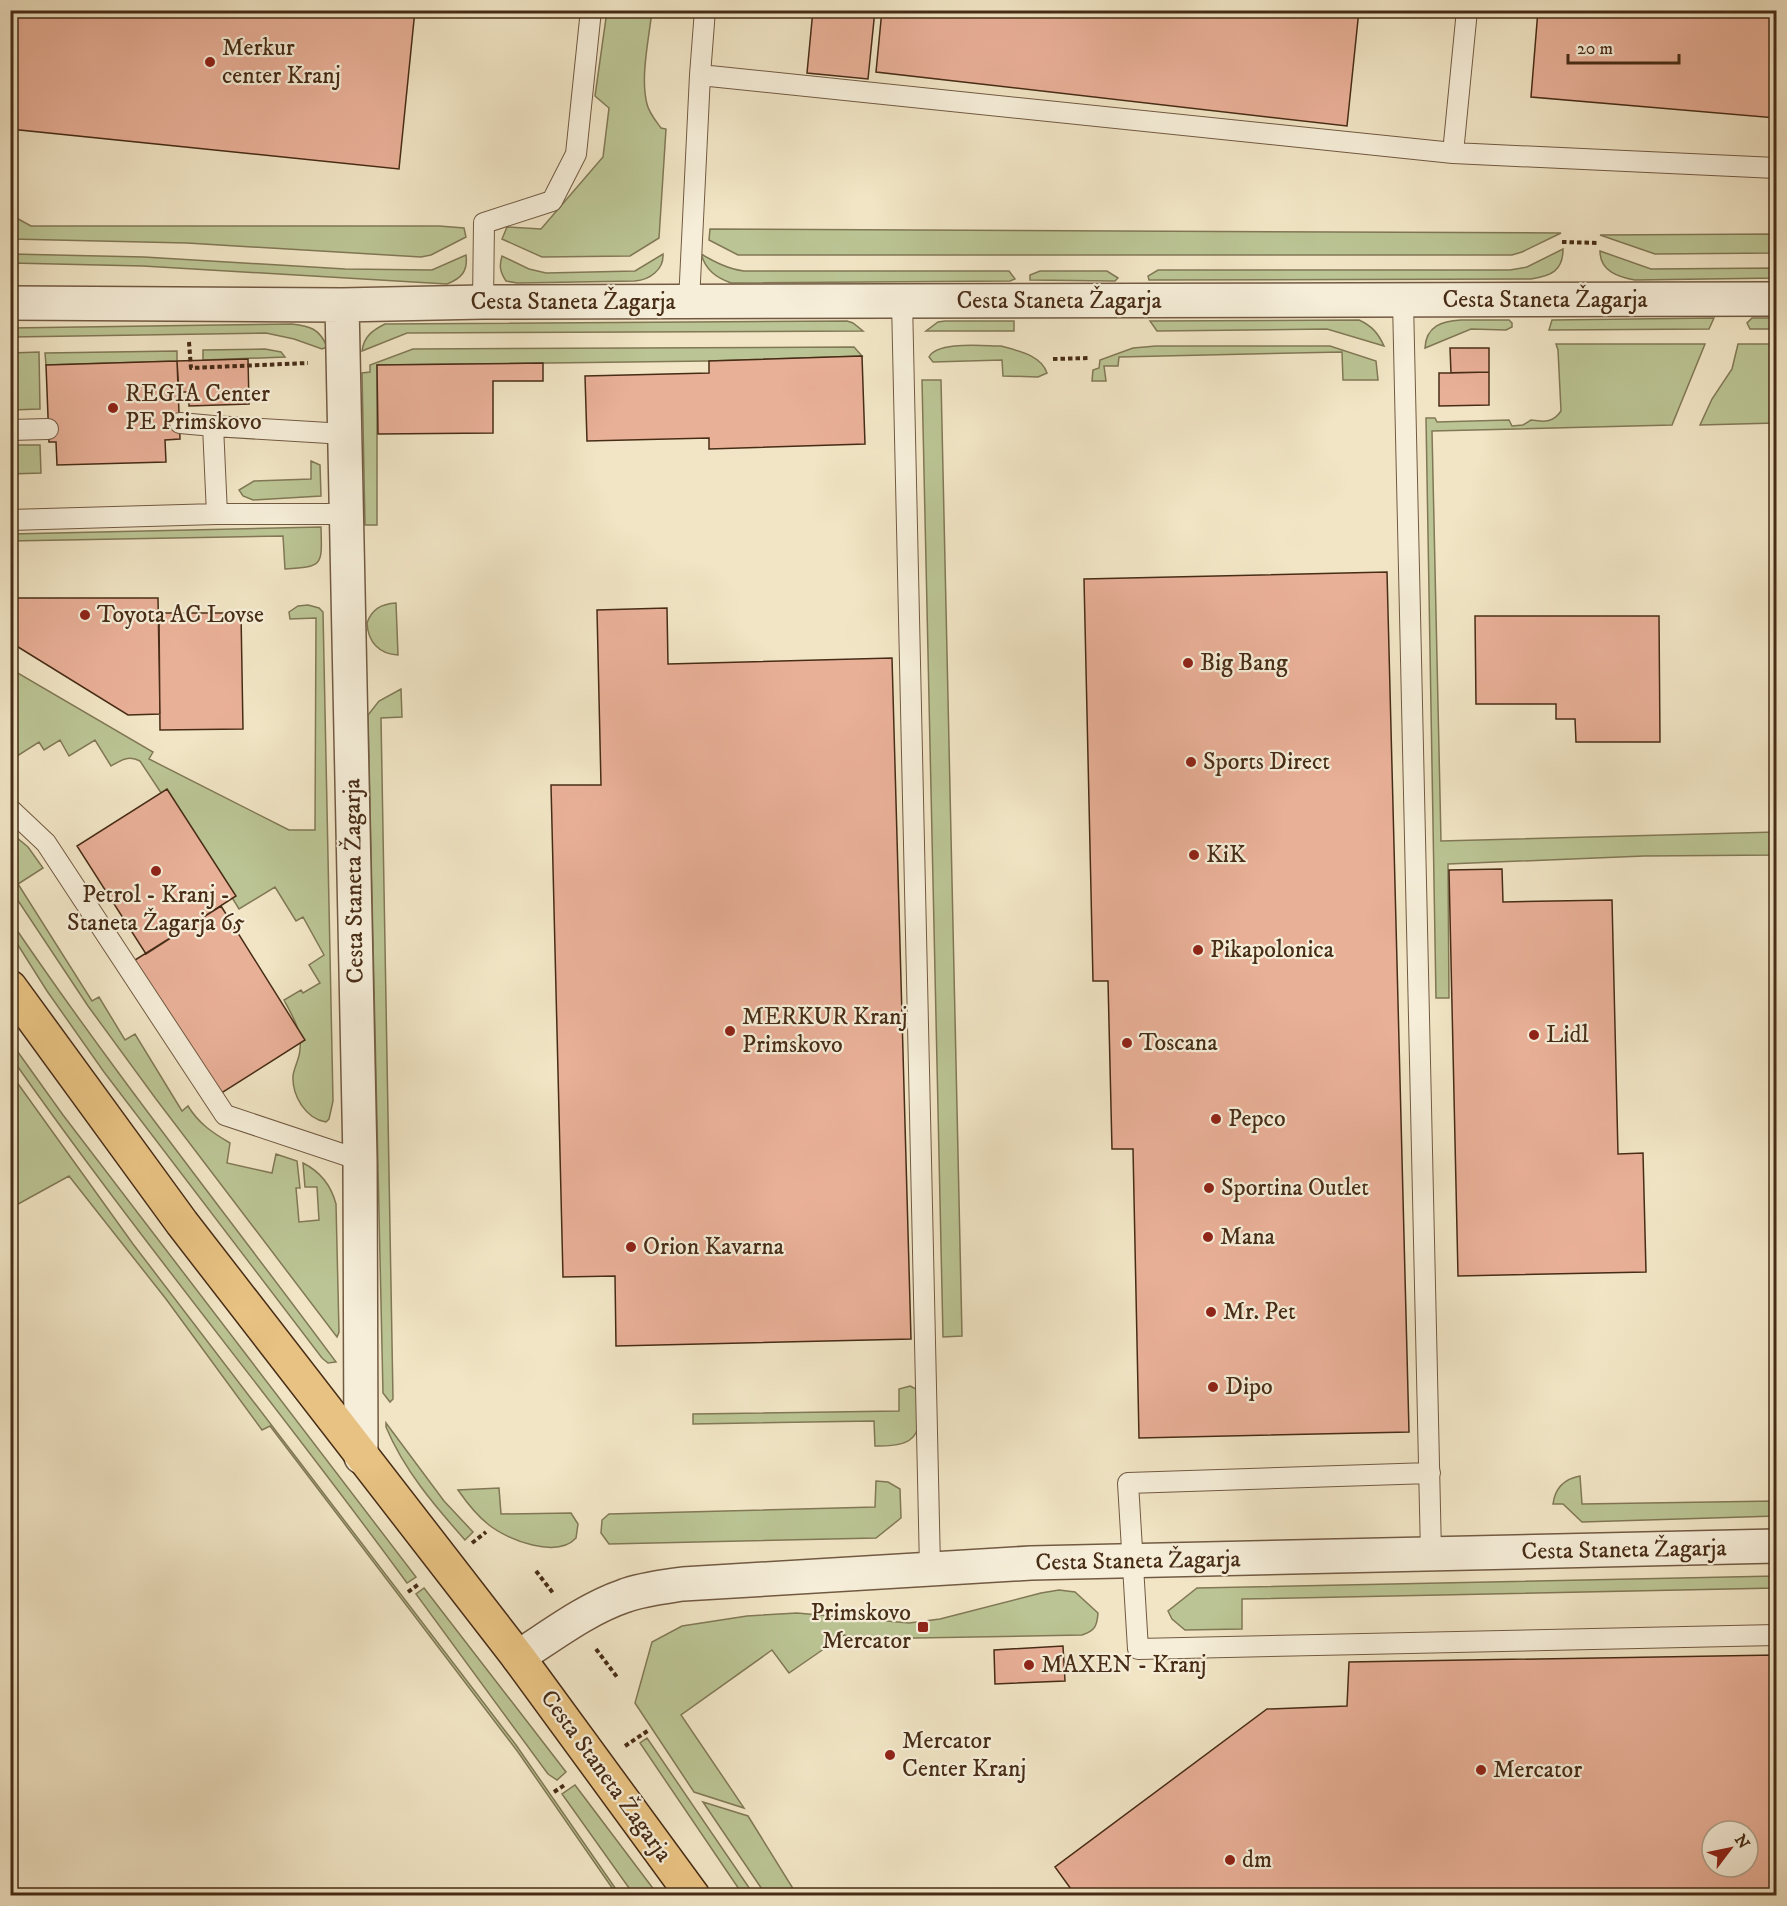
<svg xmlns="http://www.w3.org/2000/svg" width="1787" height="1906" viewBox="0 0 1787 1906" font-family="'IM FELL DW Pica',serif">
<rect width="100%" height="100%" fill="#f1e5c5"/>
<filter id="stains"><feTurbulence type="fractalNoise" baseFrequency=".00333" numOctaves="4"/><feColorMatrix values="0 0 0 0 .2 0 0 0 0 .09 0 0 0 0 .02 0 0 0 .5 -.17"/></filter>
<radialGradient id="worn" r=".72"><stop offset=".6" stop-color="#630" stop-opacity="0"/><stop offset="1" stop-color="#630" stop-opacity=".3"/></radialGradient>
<!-- green -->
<path fill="#bbc494" stroke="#817855" stroke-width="1.5" d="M607 11H652C649 38 640 78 647 104 649 113 656 121 661 128L666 129 659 238 630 256 542 257 502 239 507 227 541 229 603 157 609 108 595 96Z
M11 215 31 226H439L464 228 466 237 431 255 421 257 187 243 11 239Z
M710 229 1561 233 1522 252 1512 255H738L709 240Z
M1776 234V253L1655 254 1600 235Z
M1563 249C1563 271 1551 276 1531 279L1149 280 1148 276 1158 270H1510L1527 267Z
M1600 251 1651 269 1776 268V278L1635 280C1618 277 1600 271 1600 251Z
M11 254 144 257 345 269 432 270 466 255C468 271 462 278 447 284L143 266 11 263Z
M663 254C664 269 650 280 635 281L517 283 506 281C500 272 499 266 502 256L529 269 546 273 635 271Z
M701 254C715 262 728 269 744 271H1009L1015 279 1010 281 731 283C715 277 706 270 701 254Z
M1040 271H1107L1118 278 1115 281 1030 280V275Z
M1714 318 1709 329 1549 330 1552 320Z
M1752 318H1776V329H1750L1747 323Z
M1359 320C1372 326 1378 333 1384 346L1327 329 1157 331 1150 321Z
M1461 320H1509L1512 323V327L1506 330 1471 329 1425 348C1426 326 1442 321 1461 320Z
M847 321 853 323 863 331 407 333 362 351C364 336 373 330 385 324Z
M945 321H1014V331H926L938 322Z
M292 324C310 326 320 329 327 347L322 349 294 339 266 333 11 337 10 328Z
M1556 344H1705L1672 425 1432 431 1441 841 1776 832V855L1644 856 1448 864 1449 998H1436L1426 418H1435L1437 422 1509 420 1512 426 1523 425 1531 420C1544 422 1553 423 1561 411L1558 350Z
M1738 344H1776V423L1700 425 1712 399 1732 369Z
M1001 346C1018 351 1041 355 1047 373L1038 377 1003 376 1002 360 933 362 929 357C937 341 984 346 1001 346Z
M1156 346H1330L1376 361 1378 380H1343L1342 352 1119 357 1118 366H1104L1106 381H1092L1093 370 1099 368 1100 360 1133 348Z
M854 347 862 356 709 361 377 365V525H365L362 373 370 372V365L413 349Z
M265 349 281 352 285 357 203 360V350Z
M177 351V361L46 365 45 353Z
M39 352 40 409 11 410V353Z
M922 380H941L962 1336 943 1337Z
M11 445H40L41 473 11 474Z
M311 461 320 465 321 496 253 500 243 496 239 490 254 481 311 479Z
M321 527C322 565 324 567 285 569L283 536 10 541 11 534Z
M396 603 398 655C379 654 368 642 367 623 372 609 381 604 396 603Z
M308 605 319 608 323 612 333 1101 329 1119 326 1122C306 1119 292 1096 293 1076 294 1067 300 1058 300 1049 302 1031 292 1015 284 1000L301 990 303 993 320 983 309 965 324 955 303 917 296 921 275 887 239 909 181 814 177 817 140 761C129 755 121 760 111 766L95 740 69 756 60 740 44 750 39 742 11 760V669L153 752 149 759 289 830H315L316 618 290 619 289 612 298 606Z
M401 689 402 717 381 718 393 1399 390 1402 383 1393 368 715 379 701Z
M10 832 28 847 43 868 18 884 92 1001 99 997 125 1040 135 1034 182 1111 188 1106C199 1124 213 1133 230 1143L227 1163 272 1173 276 1154 297 1161 300 1188H296L299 1222 319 1220 317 1187H305L303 1163C321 1172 331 1185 336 1204L339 1332 337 1337 156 1099 88 1006 11 890Z
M10 920C113 1072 227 1215 336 1362L328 1363 322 1358 104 1072 47 991 11 934Z
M10 1041 63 1115 416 1577 407 1583C278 1406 137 1237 11 1057Z
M11 1074 133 1244 516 1745 620 1895H617L518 1752 270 1426 262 1430 166 1299 69 1176 11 1208 10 1108 15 1105 11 1098Z
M910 1386 918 1390C920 1430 924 1447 875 1446L874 1421 693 1424V1414L899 1411V1389Z
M386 1423 444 1501 473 1532 465 1540C434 1505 404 1470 386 1427Z
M1580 1476 1582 1504 1776 1501V1516L1582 1522 1563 1504H1553C1555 1488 1564 1479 1580 1476Z
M876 1481 888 1482 900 1489 901 1518 876 1538 609 1544 601 1533 602 1520 609 1514 875 1507Z
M499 1488 501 1514 571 1513 578 1524 576 1538C557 1559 508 1540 489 1525 476 1515 467 1503 458 1490Z
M1776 1576V1588L1242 1599V1629L1185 1630 1172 1619 1168 1611 1197 1588Z
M424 1588 566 1772 557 1780 548 1774 416 1594Z
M1059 1590 1075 1592 1098 1613C1097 1626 1095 1631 1082 1635L858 1639 844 1635 789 1673 772 1650 681 1715 744 1808 694 1792 635 1703 652 1642 682 1626 747 1616 797 1613 909 1623 940 1619 1041 1593Z
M647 1738 754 1895H743L640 1743Z
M575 1785 658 1895H634L562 1794Z
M703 1802 748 1816 797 1895H766Z"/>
<!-- building -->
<path fill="#e9b098" stroke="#472c16" stroke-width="1.5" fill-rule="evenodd" d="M10 10H415L399 169 10 129Z
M813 10H875L868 79 807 73Z
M882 10H1359L1347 126 876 72Z
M1538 10H1776V118L1531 97Z
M1450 348H1489V372L1451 373Z
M862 356 865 444 709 449V438L587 441 585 376 709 373V361Z
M248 359 249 404 189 406V392H179L177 361Z
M177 361 180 439 165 440 166 462 57 465 56 442H49L46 365Z
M543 363V381H493V433L378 434 377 365Z
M1489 372V405L1439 406V373Z
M1387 572 1409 1432 1139 1438 1133 1149H1112L1108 981H1093L1084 579Z
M10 598H158L160 714 128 715 10 642Z
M667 608 668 664 892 658 911 1339 616 1346 615 1276 563 1277 551 785H601L597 610Z
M159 613H241L243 729 160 730Z
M1475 616H1659L1660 742H1576L1575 719H1556V704H1476Z
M167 789 236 896 146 954 77 846Z
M1502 869 1503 902 1612 900 1618 1154 1643 1153 1646 1272 1458 1276 1449 870Z
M221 906 305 1040 212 1099 127 965Z
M1063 1646 1065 1681 995 1684 994 1650Z
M1776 1655V1896H1076L1055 1867 1267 1709 1347 1706 1349 1662ZM1712 1831H1748V1867H1712Z"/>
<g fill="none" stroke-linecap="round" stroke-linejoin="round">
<!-- service casing -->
<g stroke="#725a42" stroke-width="22">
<path id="service" d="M700 75 1453 153 1467 10
M1453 153 1776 168
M902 301 930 1568
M1403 301 1431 1554
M483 302 484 223 552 201 576 154 591 10
M689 302 700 75 705 10
M180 423 213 426
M10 430 48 429
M217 514 213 426 345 434
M10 520 217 514H346
M10 809 46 843 225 1115 360 1160
M1430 1473 1128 1483 1138 1649 1776 1635"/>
</g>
<!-- minor casing -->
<g stroke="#725a42" stroke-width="36">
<path id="minor" d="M10 303 342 305 483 302 1776 299
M342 305 360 1160 361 1457
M518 1657C551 1636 586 1609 624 1596 643 1589 663 1587 683 1584L1031 1563 1776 1546"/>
</g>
<!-- primary casing -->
<g stroke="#472c16" stroke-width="36">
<path id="primary" d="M10 987 182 1223 518 1657 693 1896"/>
</g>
<!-- path -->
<path stroke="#472c16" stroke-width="4" stroke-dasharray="4.5 3" stroke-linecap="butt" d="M1562 242 1599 243
M189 342 191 368 308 363
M1053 359 1089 358
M472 1543 486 1532
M536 1571 553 1593
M408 1592 419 1584
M596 1649 617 1677
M625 1746 649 1730
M554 1792 566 1784"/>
<!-- service -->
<use href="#service" stroke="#f6eed9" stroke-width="20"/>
<!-- minor -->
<use href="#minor" stroke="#f6eed9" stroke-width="33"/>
<!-- primary -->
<use href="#primary" stroke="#e8c282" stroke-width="33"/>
</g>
<!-- markers -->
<g fill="#8f2418" stroke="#f6eed9" stroke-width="2">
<circle cx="210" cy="62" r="6"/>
<circle cx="113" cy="408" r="6"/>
<circle cx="85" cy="615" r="6"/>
<circle cx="1188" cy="663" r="6"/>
<circle cx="1191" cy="762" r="6"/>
<circle cx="1194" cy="855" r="6"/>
<circle cx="156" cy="871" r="6"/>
<circle cx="1198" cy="950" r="6"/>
<circle cx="730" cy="1031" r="6"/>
<circle cx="1534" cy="1035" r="6"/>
<circle cx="1127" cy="1043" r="6"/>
<circle cx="1216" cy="1119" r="6"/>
<circle cx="1209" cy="1188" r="6"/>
<circle cx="1208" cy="1237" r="6"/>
<circle cx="631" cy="1247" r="6"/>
<circle cx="1211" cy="1312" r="6"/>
<circle cx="1213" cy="1387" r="6"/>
<rect x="917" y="1621" width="12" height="12" rx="3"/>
<circle cx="1029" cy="1665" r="6"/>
<circle cx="890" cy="1755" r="6"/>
<circle cx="1481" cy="1770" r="6"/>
<circle cx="1230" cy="1860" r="6"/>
</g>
<g text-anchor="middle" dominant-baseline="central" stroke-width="4.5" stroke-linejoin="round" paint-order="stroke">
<!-- poi labels -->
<g font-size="24" fill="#472c16" stroke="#f6eed9" text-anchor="start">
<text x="222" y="48">Merkur<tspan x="222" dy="28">center Kranj</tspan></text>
<text x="125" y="394">REGIA Center<tspan x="125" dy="28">PE Primskovo</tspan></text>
<text x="97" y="615">Toyota AC Lovse</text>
<text x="1200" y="663">Big Bang</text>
<text x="1203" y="762">Sports Direct</text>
<text x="1206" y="855">KiK</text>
<text x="156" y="895" text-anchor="middle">Petrol - Kranj -<tspan x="156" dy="28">Staneta Žagarja 65</tspan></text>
<text x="1210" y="950">Pikapolonica</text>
<text x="742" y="1017">MERKUR Kranj<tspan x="742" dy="28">Primskovo</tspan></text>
<text x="1546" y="1035">Lidl</text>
<text x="1139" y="1043">Toscana</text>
<text x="1228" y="1119">Pepco</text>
<text x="1221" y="1188">Sportina Outlet</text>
<text x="1220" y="1237">Mana</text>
<text x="643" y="1247">Orion Kavarna</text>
<text x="1223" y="1312">Mr. Pet</text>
<text x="1225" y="1387">Dipo</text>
<text x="911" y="1613" text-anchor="end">Primskovo<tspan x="911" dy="28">Mercator</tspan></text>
<text x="1041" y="1665">MAXEN - Kranj</text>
<text x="902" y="1741">Mercator<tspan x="902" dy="28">Center Kranj</tspan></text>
<text x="1493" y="1770">Mercator</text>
<text x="1242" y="1860">dm</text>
</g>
<!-- street labels -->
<g font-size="24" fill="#472c16" stroke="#f6eed9">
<text x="1545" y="300">Cesta Staneta Žagarja</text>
<text x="1059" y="301">Cesta Staneta Žagarja</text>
<text x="573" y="302">Cesta Staneta Žagarja</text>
<text transform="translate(354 881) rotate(-91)">Cesta Staneta Žagarja</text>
<text transform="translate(1624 1550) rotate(-1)">Cesta Staneta Žagarja</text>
<text transform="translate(1138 1561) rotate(-1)">Cesta Staneta Žagarja</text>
<text transform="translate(606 1776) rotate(54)">Cesta Staneta Žagarja</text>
</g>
</g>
<!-- margin -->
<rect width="1787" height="1906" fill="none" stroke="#f1e5c5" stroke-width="36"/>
<rect x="12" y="12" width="1763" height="1882" fill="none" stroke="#472c16" stroke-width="3"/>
<rect x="18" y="18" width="1751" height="1870" fill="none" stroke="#472c16" stroke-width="1.5"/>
<!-- north arrow -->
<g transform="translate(1730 1849) rotate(58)"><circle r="28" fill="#f6eed9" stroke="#b0a08b" stroke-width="1.5"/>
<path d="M0-4.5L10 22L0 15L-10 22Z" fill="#8f2418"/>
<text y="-9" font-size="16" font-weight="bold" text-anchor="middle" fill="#472c16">N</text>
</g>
<!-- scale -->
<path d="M1568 54v9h111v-9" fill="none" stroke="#472c16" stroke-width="3"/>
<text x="1577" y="54" font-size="18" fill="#472c16" stroke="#f6eed9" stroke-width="4.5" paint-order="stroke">20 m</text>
<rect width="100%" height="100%" filter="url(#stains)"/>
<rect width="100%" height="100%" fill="url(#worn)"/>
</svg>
